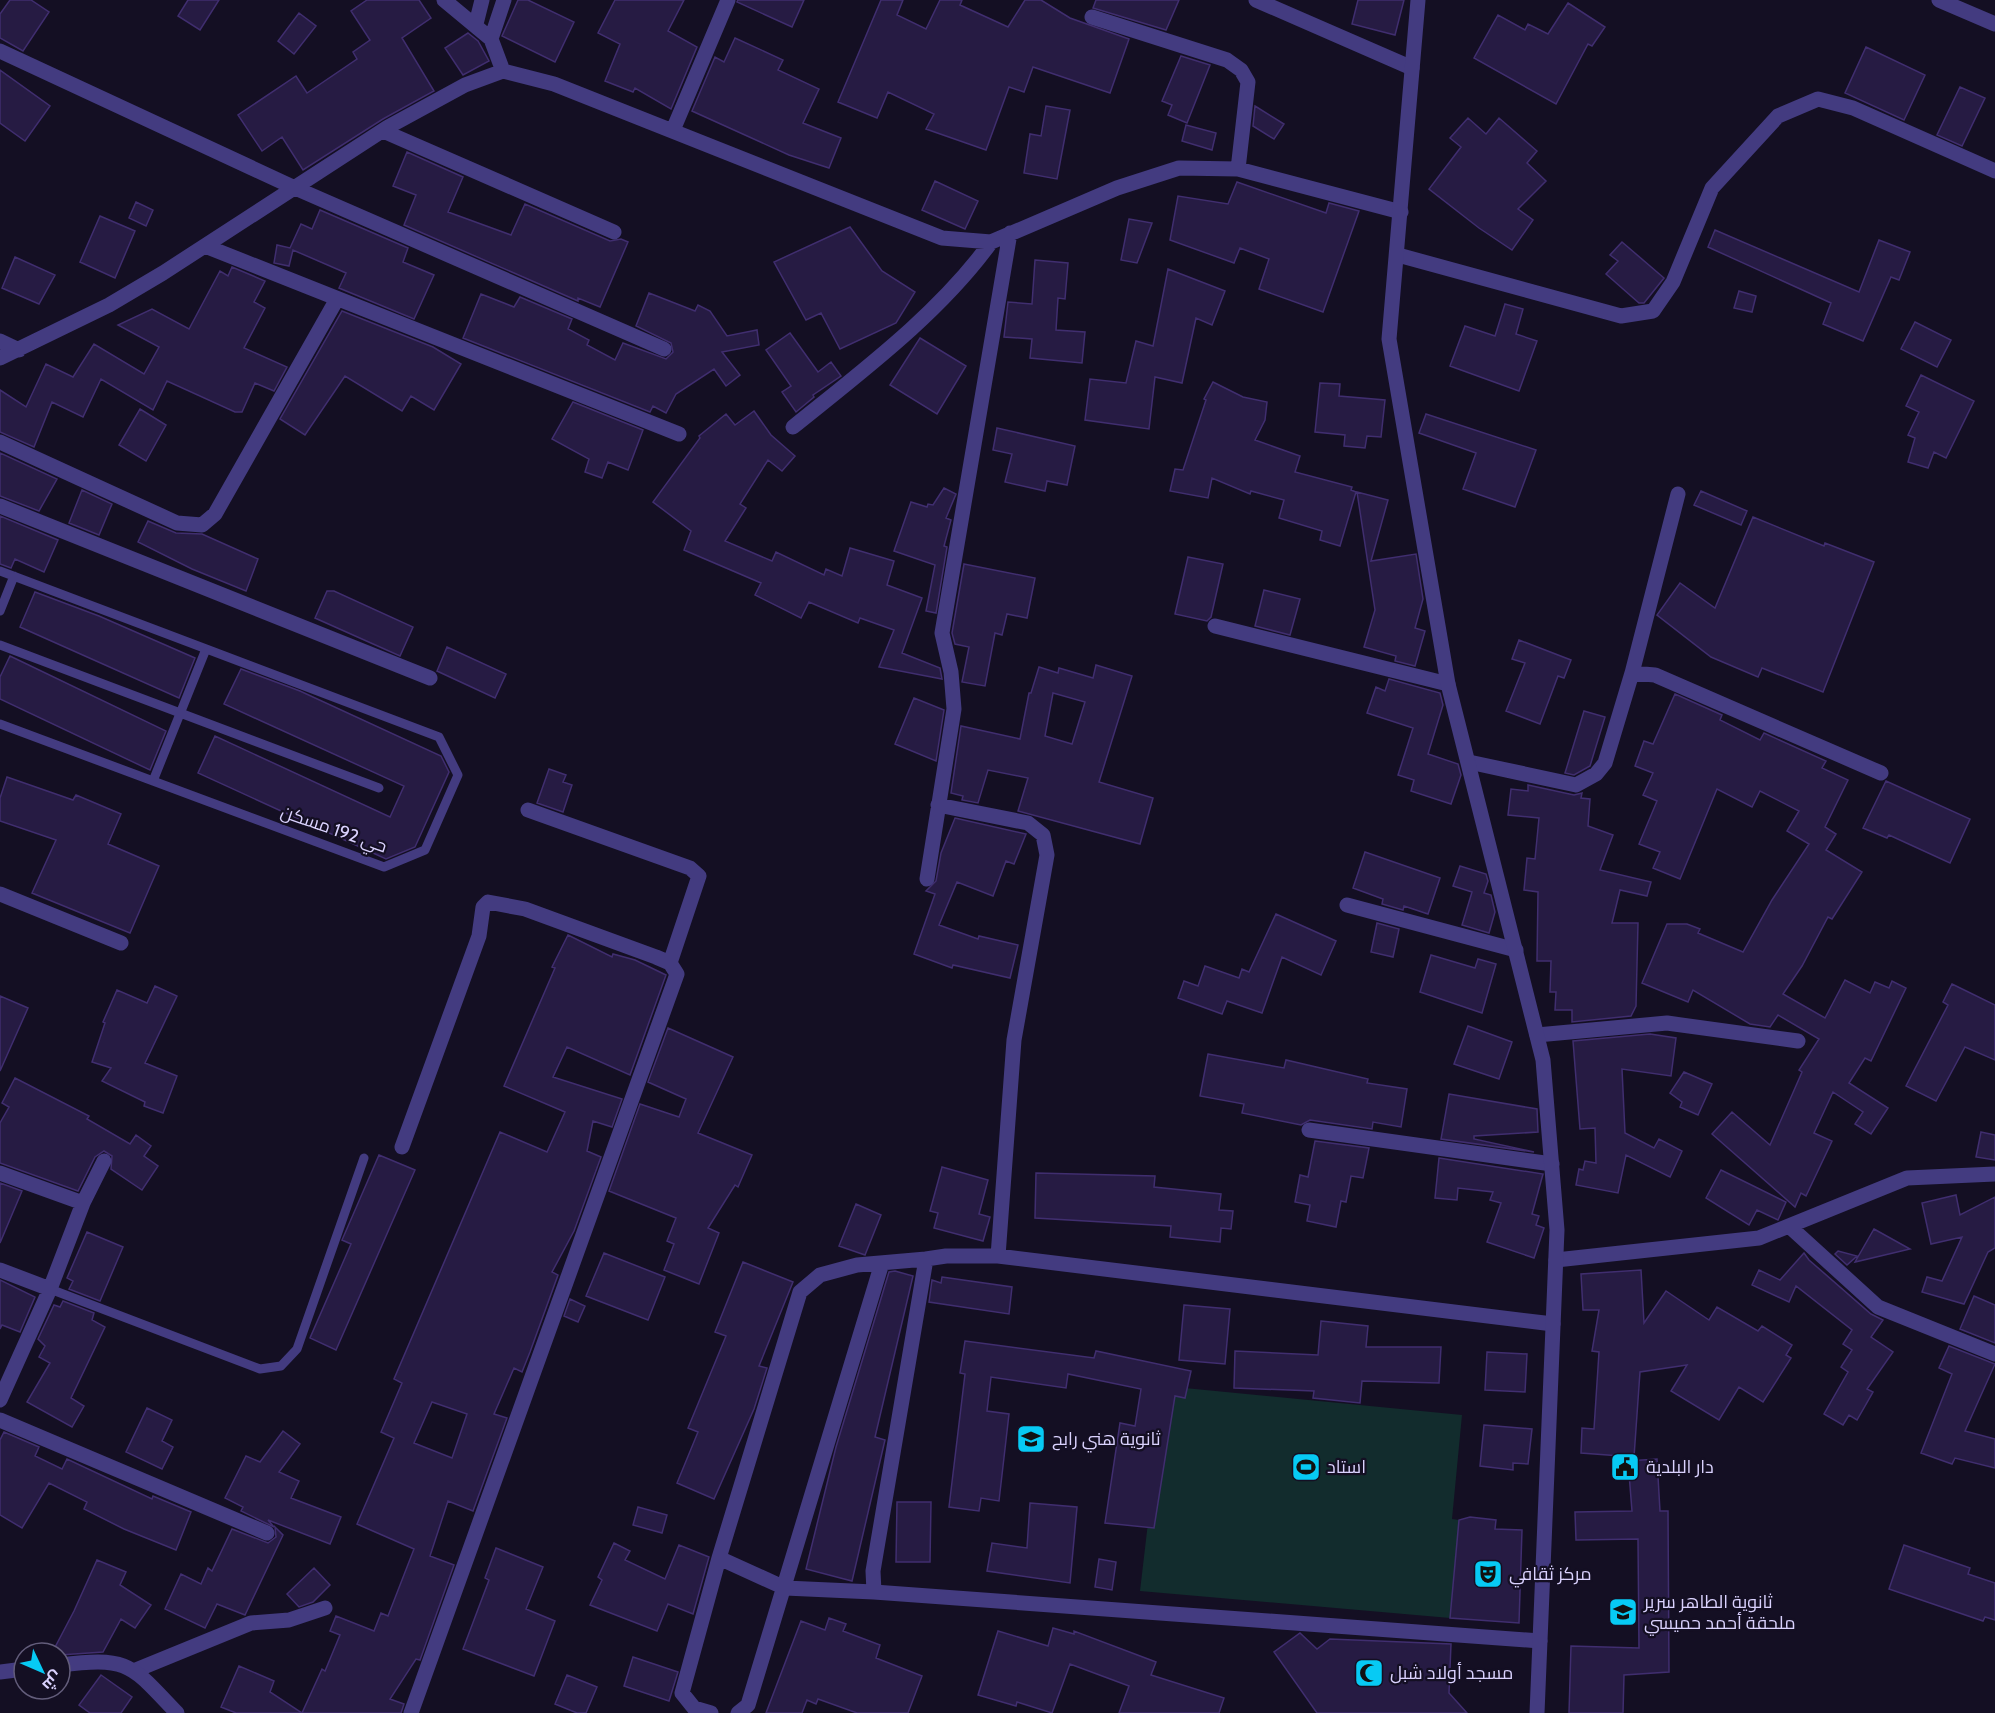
<svg xmlns="http://www.w3.org/2000/svg" width="1995" height="1713" viewBox="0 0 1995 1713" font-family="Cabin,Cairo,sans-serif">
<rect width="100%" height="100%" fill="#140f23"/>
<!-- garden -->
<path fill="#122c2d" d="M1164 1386 1462 1415 1452 1519 1459 1520 1450 1618 1140 1591Z"/>
<!-- building -->
<path fill="#261b43" stroke="#402e6f" stroke-width="1.5" fill-rule="evenodd" d="M10 0H31L49 12 23 51 0 38V14Z
M188 0H219L200 30 178 16Z
M367 0H419L431 18 402 38 434 91 383 119 303 170 282 137 262 151 238 115 296 76 307 93 357 59 353 52 370 40 351 11Z
M518 0H528L574 22 555 62 502 36Z
M615 0H684L668 31 697 47 671 109 635 88 633 92 605 81 620 44 598 33Z
M738 0H804L792 27 737 2Z
M881 0H903L897 15 926 29 940 0H962L960 5 1008 27 1025 0H1041L1070 18 1129 39 1110 93 1033 67 1024 92 1009 87 986 150 926 129 934 114 888 92 877 118 838 102Z
M1096 0H1179L1166 30 1093 8Z
M1358 0H1404L1395 35 1352 24Z
M1568 3 1605 27 1592 46 1588 44 1556 104 1474 58 1498 15 1525 30 1528 24 1548 34Z
M299 13 316 26 294 54 278 41Z
M468 33 478 41 489 61 463 75 445 48Z
M735 38 783 60 778 70 819 89 803 123 841 138 829 168 789 155 692 111 715 57 724 62Z
M1866 47 1925 75 1904 120 1845 93Z
M1181 56 1210 65 1187 123 1168 115 1172 105 1162 101Z
M0 70 50 106 25 141 0 123Z
M1960 87 1985 98 1962 146 1937 135Z
M1046 106 1070 110 1057 179 1024 173 1030 134 1041 136Z
M1255 106 1284 124 1274 139 1253 126Z
M1468 118 1486 134 1499 118 1537 151 1527 163 1546 181 1518 209 1533 220 1512 250 1479 228 1429 189 1461 147 1450 138Z
M1186 125 1216 133 1212 150 1182 141Z
M407 152 463 177 448 212 511 235 525 204 610 241 621 239 628 242 600 307 578 298V301L404 225 416 195 393 186Z
M935 181 978 201 965 229 922 210Z
M1237 182 1326 213 1329 203 1359 211 1323 312 1259 289 1269 259 1240 248 1234 263 1170 240 1178 196 1228 204Z
M136 202 153 210 146 226 129 218Z
M320 210 408 248 403 262 434 275 414 319 339 288 346 273 293 250 289 266 274 263 277 245 290 248 301 224 312 229Z
M100 216 135 231 115 278 80 262Z
M1129 219 1152 223 1137 263 1121 260Z
M850 227 882 271 915 292 896 323 840 349 821 313 806 320 774 262Z
M1715 230 1859 292 1879 240 1910 252 1899 280 1891 277 1863 341 1823 324 1831 303 1708 247Z
M1622 242 1664 278 1644 303H1639L1606 274 1618 261 1610 255Z
M15 257 55 275 39 304 2 288Z
M1035 260 1068 263 1065 299 1058 298 1056 330 1085 332 1082 363 1030 358 1032 339 1004 337 1008 302 1032 304Z
M232 267 265 281 254 302 265 308 244 348 287 367 274 391 255 383 242 412H235L167 381 153 410 101 379 83 417 52 402 34 447 0 432V390L26 407 46 364 73 377 94 344 144 374 159 347 118 325 152 309 189 329 220 271 228 276Z
M1168 269 1225 291 1212 325 1196 318 1182 383 1155 377 1149 429 1085 420 1090 379 1126 383 1136 341 1153 346Z
M1739 291 1756 296 1752 312 1734 308Z
M649 293 695 311 698 305 710 311 727 336 757 330 759 345 722 352 740 375 726 386 714 369 676 394 666 413 653 406 650 412 463 338 481 294 514 307 520 297 572 319 568 329 589 340 587 345 615 360 623 343 666 359 673 352 671 343 636 326Z
M1505 304 1523 309 1516 334 1537 341 1519 391 1450 366 1465 326 1495 336Z
M342 311 433 347 461 364 434 410 411 396 402 411 345 376 305 435 280 419Z
M1915 322 1951 340 1937 367 1901 349Z
M790 333 818 372 831 362 841 376 813 395 814 397 796 412 782 392 791 386 766 350Z
M920 338 966 366 937 414 890 385Z
M1921 375 1974 401 1946 458 1934 452 1928 468 1908 462 1915 438 1908 435 1919 412 1906 406Z
M1213 382 1243 397 1267 402 1265 420 1255 440 1300 456 1295 472 1352 487 1351 490 1356 492 1340 546 1320 540 1322 531 1279 518 1284 500 1251 491 1250 494 1212 478 1208 498 1170 491 1175 469 1183 470 1206 400 1204 399Z
M1320 383 1340 384 1339 396 1385 400 1381 437 1367 436 1365 448 1344 446 1345 435 1315 432Z
M573 402 643 430 628 470 608 462 602 478 585 472 589 459 552 439Z
M140 409 166 425 146 461 119 445Z
M754 411 771 435 795 456 782 471 768 460 740 504 746 508 725 541 772 561 776 552 824 575 826 569 842 576 850 548 894 561 887 585 922 598 902 653 940 668 942 679 879 667 894 630 860 618 858 623 809 602 801 618 755 595 761 583 684 550 691 531 653 502 700 438 699 436 726 414 735 425Z
M1426 414 1536 450 1515 507 1463 489 1476 453 1419 433Z
M997 428 1075 446 1067 485 1047 481 1045 491 1005 482 1012 454 993 450Z
M0 453 57 479 39 511 0 496Z
M944 488 956 494 946 518 951 520 944 546 947 547 936 613 926 611 935 565 894 551 911 502 927 507 928 504 933 505Z
M82 490 112 504 99 535 69 523Z
M1701 491 1747 511 1741 525 1694 505Z
M1357 492 1388 500 1371 561 1416 554 1423 599 1415 628 1425 631 1415 666 1395 661 1396 656 1364 647 1375 610Z
M0 516 58 540 44 572 15 559 11 568 0 564Z
M1753 517 1824 546 1825 543 1874 562 1823 692 1762 668 1758 677 1711 657 1657 615 1680 583 1715 608Z
M148 521 176 533 202 534 258 559 246 591 192 569 138 542Z
M1188 557 1223 564 1211 617 1207 621 1175 614Z
M964 564 1035 578 1027 618 1007 614 1002 635 995 633 985 686 962 682 969 647 955 644 952 633Z
M1264 590 1300 599 1290 635 1255 626Z
M327 591H334L413 627 400 656 315 618Z
M35 592 99 616 195 658 179 698 20 627Z
M1519 640 1571 660 1564 678 1558 676 1540 724 1506 711 1525 663 1512 659Z
M447 647 506 674 495 698 437 671Z
M10 656 166 731 150 770 0 699V677Z
M1096 665 1132 676 1099 782 1153 798 1140 844 1018 811 1028 778 988 770 978 803 962 800 963 796 951 793 961 726 1020 739 1029 693H1031L1039 667 1058 673 1059 668 1093 678ZM1053 693 1085 702 1072 744 1045 736Z
M241 669 300 691 441 756 449 772 415 847 386 859 198 773 215 736 390 817 404 786 224 704Z
M1389 679 1440 693 1443 705 1428 754 1458 764 1461 775 1451 804 1411 791 1414 780 1398 775 1413 728 1367 713 1376 687 1385 691Z
M1675 694 1722 715 1720 720 1760 740 1764 733 1826 761 1822 768 1848 780 1825 827 1836 834 1826 850 1862 872 1832 919 1828 917 1802 966 1783 994 1825 1018 1845 980 1870 993 1875 982 1889 988 1892 981 1906 988 1871 1061 1865 1058 1849 1083 1888 1108 1871 1134 1855 1124 1863 1112 1833 1092 1814 1133 1832 1141 1806 1196 1801 1193 1795 1207 1712 1134 1732 1112 1770 1145 1802 1072 1799 1070 1819 1039 1778 1015 1770 1027 1750 1024 1693 990 1688 1002 1642 983 1667 924H1687L1700 929 1698 933 1743 952 1772 900 1809 844 1787 831 1799 811 1760 791 1752 807 1717 789 1680 879 1653 868 1660 852 1639 844 1657 801 1643 795 1653 773 1635 766 1644 741 1653 744Z
M914 698 944 710 936 761 895 744Z
M1584 711 1605 717 1590 766 1574 775 1565 773Z
M549 769 566 775 563 782 572 785 563 812 537 803Z
M7 777 73 800 76 795 121 814 108 844 159 866 130 933 32 893 56 840 0 821V798Z
M1886 781 1970 819 1950 863 1889 835 1887 838 1863 828Z
M1528 785 1574 795 1582 793 1581 798 1590 799 1588 826 1613 835 1600 870 1651 882 1647 896 1620 890 1612 923H1638L1636 1006 1631 1016 1572 1022V1010H1555L1556 992H1550L1551 961H1537L1538 892 1524 890 1527 858 1535 859 1539 818 1508 815 1511 789 1528 791Z
M955 818 1026 834 1014 864 1006 861 993 896 957 882 939 925 978 939 979 936 1018 945 1010 978 953 965 952 968 914 954 935 894 926 891 936 881 941 853Z
M1365 852 1440 878 1428 914 1404 906 1403 910 1382 904 1383 899 1353 888Z
M1460 866 1486 874 1488 881 1484 893 1491 895 1495 912 1489 933 1462 925 1472 892 1453 886Z
M1276 914 1336 941 1321 975 1282 957 1262 1013 1227 1001 1222 1014 1178 998 1184 981 1198 986 1205 966 1239 978 1242 969 1249 972Z
M1377 923 1399 929 1393 957 1371 952Z
M568 935 612 957 613 954 635 960 666 975 630 1075 567 1047 553 1077 622 1099 612 1127 593 1121 587 1151 601 1157 574 1231 552 1272 558 1275 530 1352 522 1372 514 1368 494 1414 507 1418 473 1511 448 1501 430 1556 454 1565 420 1660 416 1659 390 1699 404 1704 401 1713H302L322 1669 325 1671 340 1635 330 1631 336 1616 374 1631 381 1613 388 1616 414 1549 357 1524 394 1438 381 1432 402 1383 394 1379 500 1132 547 1152 565 1112 504 1086 555 968 552 967ZM432 1402 467 1414 452 1458 414 1443Z
M1431 955 1475 968 1478 959 1496 964 1482 1013 1420 992Z
M1952 984 1995 1005V1060L1965 1047 1936 1101 1906 1086 1948 1005 1943 1002Z
M155 986 177 996 145 1063 177 1076 163 1113 144 1106 145 1102 102 1081 111 1068 92 1062 105 1023 103 1022 117 990 147 1003Z
M0 996 28 1008 0 1071Z
M1468 1026 1512 1042 1499 1079 1454 1064Z
M668 1028 733 1057 698 1133 752 1155 738 1187 735 1185 708 1228 719 1233 699 1284 664 1270 674 1244 667 1241 676 1218 609 1191 640 1104 679 1117 686 1099 648 1082Z
M1650 1034 1676 1038 1671 1076 1622 1069 1625 1133 1654 1148 1659 1139 1682 1151 1670 1177 1626 1155 1618 1193 1576 1185 1579 1169 1583 1170 1585 1161 1596 1163 1595 1128 1580 1129 1573 1041Z
M1208 1054 1284 1068 1286 1060 1368 1079 1367 1083 1407 1089 1401 1127 1373 1122 1372 1129 1310 1120 1301 1125 1242 1113 1244 1104 1200 1096Z
M1684 1072 1712 1084 1698 1115 1680 1107 1682 1102 1670 1093Z
M15 1078 89 1116 87 1119 130 1144 136 1135 151 1146 144 1156 158 1166 142 1190 111 1169 112 1156 104 1151 95 1157 78 1191 0 1163V1123L9 1107 2 1103Z
M1449 1094 1537 1109 1538 1132 1474 1136V1139L1534 1152 1441 1139Z
M1981 1132 1995 1135V1160L1976 1157Z
M1315 1141 1369 1148 1363 1178 1351 1176 1346 1202 1341 1201 1336 1227 1307 1221 1310 1205 1295 1202 1300 1175 1308 1177Z
M379 1155 415 1170 336 1350 310 1338 351 1244 342 1240Z
M1439 1158 1543 1174 1532 1214 1539 1216 1536 1225 1544 1228 1534 1258 1487 1242 1501 1203 1490 1200 1493 1192 1458 1188 1457 1200 1435 1198Z
M942 1167 988 1180 979 1214 990 1217 983 1241 934 1228 938 1213 930 1211Z
M1721 1170 1786 1202 1778 1220 1757 1210 1749 1225 1706 1198Z
M1036 1173 1155 1176 1154 1187 1221 1194 1219 1210 1233 1211 1231 1229 1221 1228 1220 1242 1170 1237 1171 1226 1035 1218Z
M0 1183 22 1191 0 1243Z
M1956 1195 1960 1215 1995 1197V1248L1988 1252 1964 1304 1922 1292 1927 1277 1942 1281 1962 1237 1931 1244 1922 1203Z
M856 1204 881 1215 865 1255 839 1246Z
M1874 1229 1910 1249 1855 1262Z
M87 1232 123 1247 100 1301 69 1289 73 1281 67 1278Z
M1838 1251 1857 1256 1847 1265 1835 1254Z
M604 1253 665 1277 648 1320 586 1296Z
M1804 1253 1809 1260 1871 1314 1883 1320 1871 1337 1893 1352 1867 1389 1873 1392 1857 1420 1849 1415 1843 1425 1824 1414 1848 1372 1841 1367 1852 1350 1843 1344 1852 1330 1796 1286 1789 1302 1752 1285 1759 1270 1780 1280Z
M743 1262 793 1282 759 1366 767 1368 754 1409 714 1499 677 1483 698 1432 688 1428 726 1336 715 1332Z
M1641 1270 1644 1323 1666 1291 1709 1320 1717 1307 1758 1331 1762 1326 1792 1345 1786 1355 1791 1358 1763 1402 1739 1387 1719 1420 1671 1391 1687 1365 1640 1372 1634 1457 1581 1453 1582 1428 1594 1429 1599 1352 1592 1351 1599 1310H1583L1581 1274Z
M895 1271 913 1276 875 1437 885 1440 852 1581 806 1569 836 1447 889 1272Z
M942 1277 1012 1287 1009 1314 929 1302 932 1280 941 1283Z
M0 1280 35 1297 20 1332 2 1325 0 1329Z
M1974 1296 1995 1305V1343L1960 1329Z
M570 1299 585 1306 578 1322 564 1316Z
M63 1301 94 1313 92 1320 105 1327 71 1398 84 1406 72 1427 27 1402 50 1363 39 1357 45 1346 38 1339 54 1305 60 1307Z
M1184 1305 1230 1309 1225 1364 1179 1360Z
M1321 1321 1368 1326 1366 1347H1441L1439 1383 1362 1381 1360 1403 1313 1398 1314 1391 1234 1388 1235 1351 1318 1355Z
M965 1341 1094 1358 1096 1351 1191 1371 1185 1398 1175 1396 1154 1528 1105 1523 1120 1423 1135 1426 1141 1389 1068 1374 1066 1388 991 1377 987 1411 1009 1414 999 1501 981 1498 979 1511 949 1507 965 1374 960 1373Z
M1949 1346 1995 1364 1965 1431 1995 1439V1468L1955 1458 1952 1464 1921 1453 1952 1374 1939 1368Z
M1487 1352 1527 1354 1525 1392 1485 1390Z
M147 1408 172 1420 162 1441 173 1447 162 1469 126 1452Z
M1484 1425 1532 1429 1528 1464 1513 1463V1470L1480 1466Z
M283 1431 300 1444 279 1472 299 1481 291 1498 341 1517 330 1544 268 1520 274 1527 241 1511 243 1507 225 1498 246 1456 260 1462Z
M4 1432 39 1447 35 1456 62 1469 67 1459 152 1499 153 1496 191 1512 176 1550 124 1529 84 1509 87 1502 49 1483 22 1528 0 1515V1440Z
M1657 1459 1660 1511H1668L1669 1672 1624 1675 1623 1713H1569L1571 1646 1639 1648 1638 1539 1576 1540 1575 1512 1632 1511 1628 1461Z
M897 1502H931L930 1562H896Z
M1030 1503 1077 1507 1070 1583 987 1571 992 1543 1027 1548Z
M638 1507 667 1515 662 1533 633 1525Z
M1470 1517 1496 1520 1495 1529 1522 1530 1519 1623 1450 1618 1459 1520Z
M275 1527 283 1535 245 1615 217 1604 205 1628 165 1609 181 1574 201 1584 208 1568 212 1571 232 1529 268 1543 276 1537Z
M614 1543 630 1551 625 1560 665 1579 679 1545 709 1557 693 1614 668 1604 657 1631 590 1605 602 1580 598 1577Z
M1904 1545 1970 1568 1968 1574 1995 1583V1620L1985 1617 1983 1621 1889 1589Z
M496 1548 543 1567 526 1609 555 1621 534 1676 463 1649 489 1580 485 1578Z
M1099 1559 1116 1562 1112 1590 1095 1587Z
M97 1560 126 1572 120 1585 151 1605 135 1628 121 1619 103 1652 60 1655V1653H52L74 1611Z
M314 1568 330 1585 313 1602 299 1607 287 1594Z
M829 1618 846 1624 843 1631 880 1645 876 1658 922 1676 908 1713H857L818 1699 816 1704 807 1700 802 1713H766L801 1621 825 1630Z
M1053 1628 1074 1634V1631L1156 1662 1151 1675 1224 1698 1219 1713H1119L1129 1686 1070 1664 1052 1713 1017 1702 1016 1706 978 1695 998 1631 1048 1646Z
M1300 1633 1317 1649 1330 1639 1451 1644 1449 1693 1467 1713H1317L1274 1652Z
M633 1657 678 1672 669 1701 624 1686Z
M239 1666 274 1681 270 1692 302 1713H236L221 1707Z
M101 1675 132 1697 121 1713H90L79 1705Z
M567 1675 597 1687 586 1713H577L555 1704Z"/>
<g fill="none" stroke-linecap="round" stroke-linejoin="round">
<!-- service -->
<path stroke="#433b80" stroke-width="9" d="M0 571 439 737 458 775 425 850 384 867 0 724
M0 611 14 576
M0 645 379 788
M153 781 206 649
M50 1289 260 1369 281 1366 297 1349 364 1158"/>
<!-- minor -->
<path stroke="#433b80" stroke-width="15" d="M444 0 491 39 503 71
M1256 0 1412 68
M1939 0 1995 24
M1092 17 1227 60 1241 70 1248 82 1238 169
M476 24 482 0
M491 39 504 0
M0 51 295 188 664 349
M673 130 728 0
M383 131 614 232
M205 246 679 434
M1398 255 1621 316 1653 311 1673 282 1712 188 1778 116 1818 99 1853 108 1995 171
M0 341 19 350
M0 358 109 305 163 273 388 127 465 85 503 71 554 84 942 238 991 242 1117 188 1179 168 1238 169 1401 212
M793 427C861 372 940 313 991 242
M0 442 177 523 202 525 215 514 337 299
M0 506 430 678
M1215 626 1448 684
M1632 673 1678 494
M1469 762 1576 785 1596 774 1605 763 1632 673 1655 675 1881 773
M938 805 1028 823 1043 835 1047 855 1014 1040 998 1256
M528 810 690 868 699 876 670 963
M927 879 954 709 951 672 942 633 1010 233
M0 894 121 943
M1347 905 1516 950
M1537 1035 1667 1023 1798 1041
M1309 1130 1552 1164
M402 1147 479 936 483 907 488 902 525 909 656 957 670 963 677 974 411 1713
M0 1173 83 1203
M1789 1226 1878 1307 1995 1354
M1556 1260 1759 1238 1907 1178 1995 1174
M0 1270 50 1289
M0 1400 50 1289 83 1203 104 1161
M0 1420 267 1533
M719 1558 785 1588 874 1592
M1540 1641 874 1592 873 1571 926 1259 946 1256H998L1553 1324
M136 1670 251 1623 289 1620 325 1608
M711 1713 694 1708 682 1693 719 1558 800 1292 820 1275 857 1265 926 1259
M738 1713 748 1705 882 1263"/>
<!-- tertiary -->
<path stroke="#433b80" stroke-width="15" d="M1418 0 1389 339 1448 684 1543 1060 1557 1230 1537 1713
M60 1665C130 1656 131 1665 177 1713
M0 1672 24 1669"/>
</g>
<!-- icons -->
<defs>
<g id="school-square" transform="scale(1.5)"><rect x="-9" y="-9" width="18" height="18" rx="4" fill="#07caf4" stroke="#140f23"/><path d="M0-5L7-2L0 1L-7-2ZM-4 1L0 2.5L4 1V4Q0 6-4 4Z" fill="#111"/></g>
<g id="stadium-square" transform="scale(1.5)"><rect x="-9" y="-9" width="18" height="18" rx="4" fill="#07caf4" stroke="#140f23"/><path d="M0-5a6.5 5 0 1 0 0 10a6.5 5 0 1 0 0-10ZM-3.5-1.8h7v3.6h-7Z" fill="#111"/></g>
<g id="civic-square" transform="scale(1.5)"><rect x="-9" y="-9" width="18" height="18" rx="4" fill="#07caf4" stroke="#140f23"/><path d="M-.6-6.5H3V-4.5H.6V-3L4-1V1h2V6H-6V1h2V-1L-.6-3ZM-1.2 2.5V6h2.4V2.5Z" fill="#111"/></g>
<g id="theatre-square" transform="scale(1.5)"><rect x="-9" y="-9" width="18" height="18" rx="4" fill="#07caf4" stroke="#140f23"/><path d="M-5-5.5Q0-4 5-5.5V0Q5 5 0 6Q-5 5-5 0ZM-3.3-2.5H-1v1.5H-3.3ZM1-2.5H3.3v1.5H1ZM-2.8 1Q0 5.5 2.8 1Z" fill="#111"/></g>
<g id="mosque-square" transform="scale(1.5)"><rect x="-9" y="-9" width="18" height="18" rx="4" fill="#07caf4" stroke="#140f23"/><path d="M3.5-4.9A6 6 0 1 0 3.5 4.9A5 5 0 1 1 3.5-4.9Z" fill="#111"/></g>
</defs>
<g fill-rule="evenodd">
<use href="#school-square" x="1031" y="1439"/>
<use href="#stadium-square" x="1306" y="1467"/>
<use href="#civic-square" x="1625" y="1467"/>
<use href="#theatre-square" x="1488" y="1574"/>
<use href="#school-square" x="1623" y="1612"/>
<use href="#mosque-square" x="1369" y="1673"/>
</g>
<g text-anchor="middle" dominant-baseline="central" stroke-width="4.5" stroke-linejoin="round" paint-order="stroke">
<!-- street labels -->
<g font-size="18" fill="#dad2fe" stroke="#140f23">
<text transform="translate(334 829) rotate(19)">حي 192 مسكن</text>
</g>
<!-- poi labels -->
<g font-size="18" fill="#dad2fe" stroke="#140f23" text-anchor="start">
<text x="1052" y="1439">ثانوية هني رابح</text>
<text x="1327" y="1467">استاد</text>
<text x="1646" y="1467">دار البلدية</text>
<text x="1509" y="1574">مركز ثقافي</text>
<text x="1644" y="1602">ثانوية الطاهر سرير<tspan x="1644" dy="21">ملحقة أحمد حميسي</tspan></text>
<text x="1390" y="1673">مسجد أولاد شبل</text>
</g>
</g>
<!-- north arrow -->
<g transform="translate(42 1671) rotate(134)"><circle r="28" fill="#140f23" stroke="#635d7b" stroke-width="1.5"/>
<path d="M0-4.5L10 22L0 15L-10 22Z" fill="#07caf4"/>
<text y="-9" font-size="16" font-weight="bold" text-anchor="middle" fill="#dad2fe">ش</text>
</g>
</svg>
